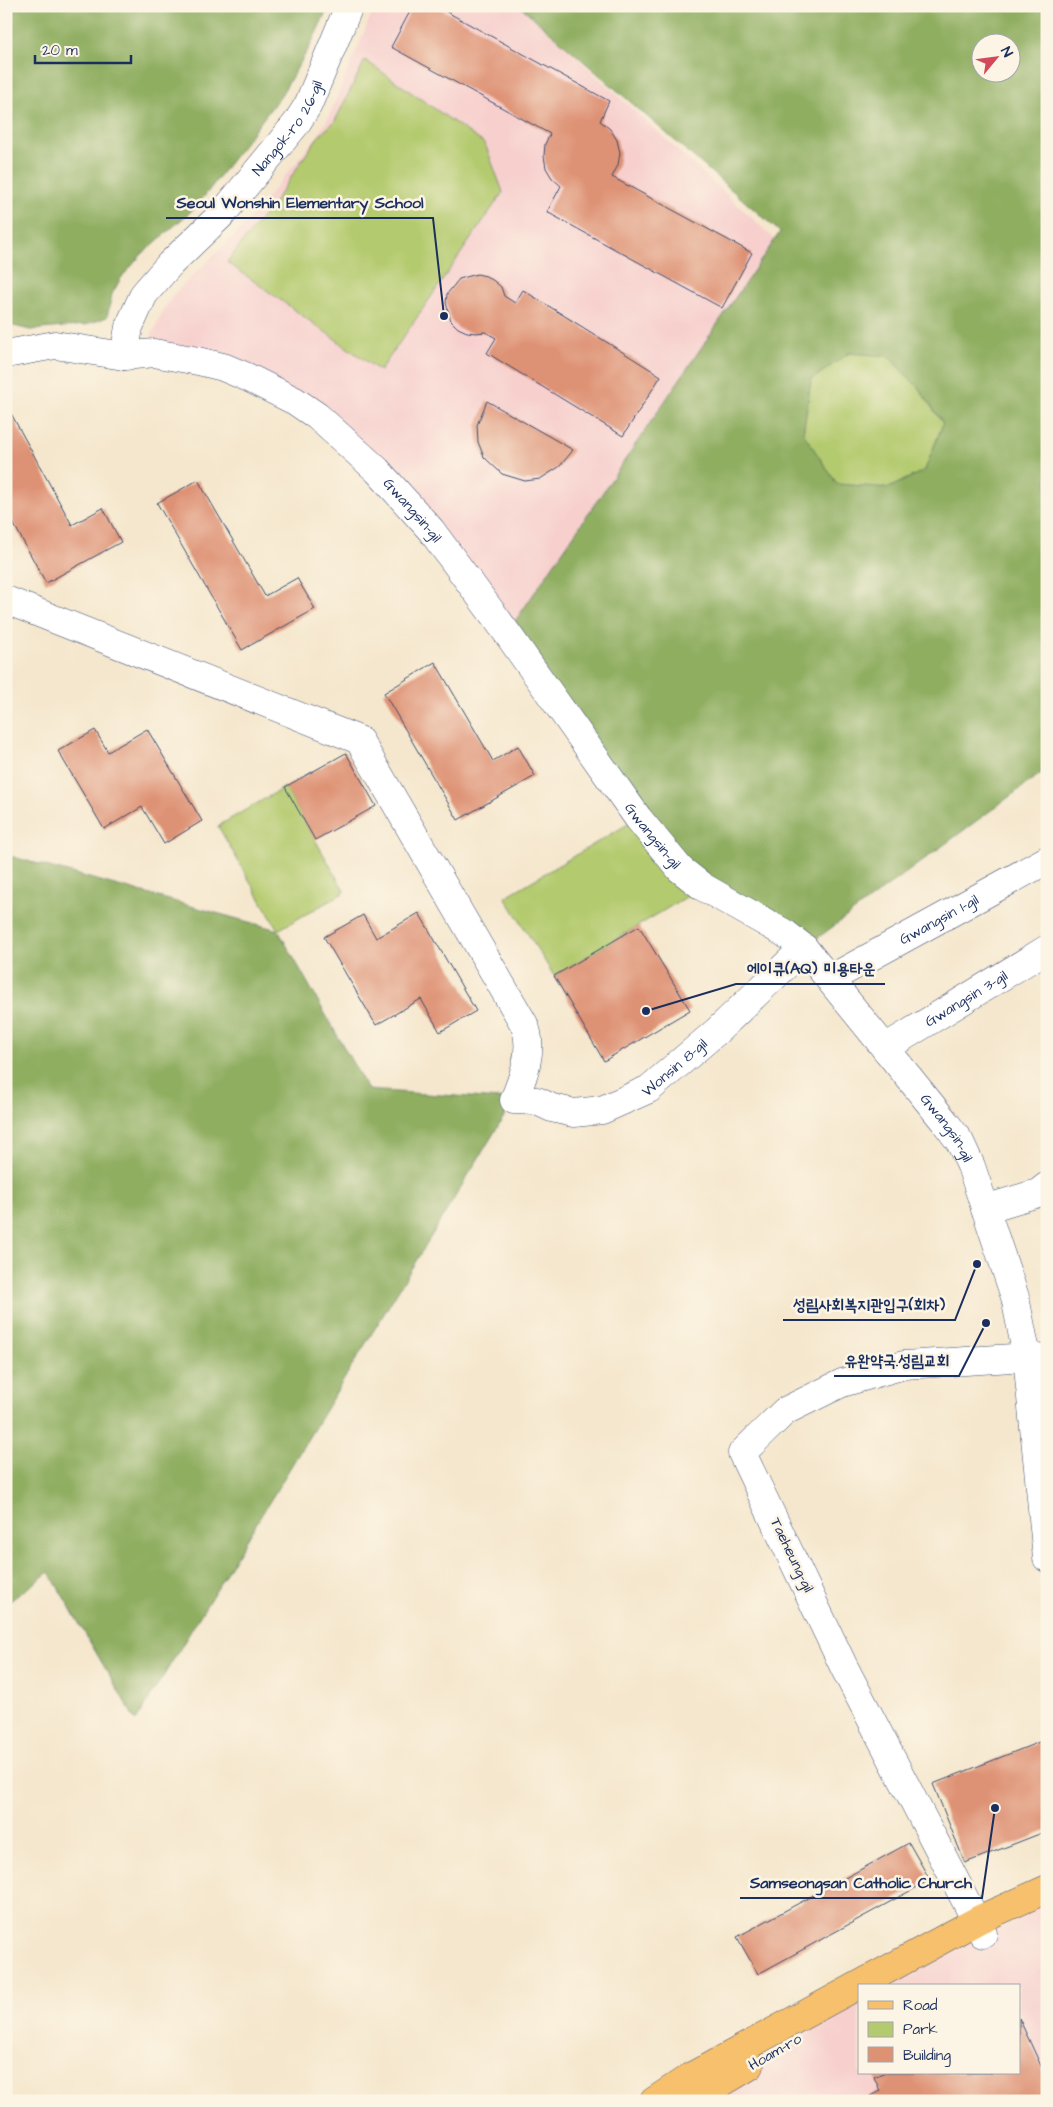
<svg xmlns="http://www.w3.org/2000/svg" width="1053" height="2107" viewBox="0 0 1053 2107" font-family="'Architects Daughter','Poor Story',sans-serif">
<rect width="100%" height="100%" fill="#fcf5e5"/>
<filter id="ink" filterUnits="userSpaceOnUse"><feTurbulence type="fractalNoise" baseFrequency=".02" numOctaves="2"/><feDisplacementMap in="SourceGraphic" scale="10" xChannelSelector="R" yChannelSelector="G"/><feConvolveMatrix kernelMatrix="1 2 1 2 8 2 1 2 1" color-interpolation-filters="sRGB"/></filter>
<filter id="wash" filterUnits="userSpaceOnUse"><feTurbulence type="fractalNoise" baseFrequency=".0096" numOctaves="4" result="noise"/><feDisplacementMap in="SourceGraphic" scale="20" xChannelSelector="R" yChannelSelector="G"/><feGaussianBlur stdDeviation="1.12" result="paint"/><feColorMatrix in="noise" values="0 0 0 0 0 0 0 0 0 0 0 0 0 0 0 0 0 1.4 0 .05"/><feComposite in="paint" operator="in"/></filter>
<g filter="url(#wash)">
<rect width="100%" height="100%" fill="#f5e7cd"/>
<!-- built -->
<path fill="#f7d0ce" d="M375 6H520L778 242 515 623 337 430 149 341 164 308 176 292 242 228 316 138 328 118Z
M1047 1904V2101H722L704 2092 859 2004V2073H1019V1986H891L983 1934Z"/>
<!-- green -->
<path fill="#b4ca6e" stroke="#687c66" d="M365 60 485 144 503 192 380 371 227 262 275 201 317 138 335 121Z
M849 353 887 355 918 387 943 424 925 470 889 488 837 484 803 433 811 380Z
M285 787 345 892 278 930 218 826Z
M638 818 703 887 554 976 505 897Z"/>
<!-- forest -->
<path fill="#8fae61" stroke="#556e60" fill-rule="evenodd" d="M6 6H329L309 48 281 95 197 206 142 254 121 278 112 294 107 317 86 325 30 330 6 324Z
M520 6H1047V769L804 948 703 887 507 633 780 232ZM980 42H1010V72H980ZM849 353 887 356 918 387 943 423 925 470 889 488 837 484 803 433 811 380Z
M6 855 278 930 368 1090 514 1100 136 1721 49 1572 6 1604Z"/>
<g id="blocks">
<!-- building -->
<path fill="#de9274" d="M413 6H436L609 101 600 121 610 129 617 140 620 153 618 165 612 177 752 253 722 308 547 212 561 186 552 178 546 168 544 156 545 144 550 134 391 47Z
M477 274 486 276 494 281 501 287 504 296 515 303 523 290 661 376 623 436 487 353 496 338 485 332 476 333 467 332 458 328 451 321 446 303 447 294 459 279Z
M487 401 573 450 570 454 559 467 540 479 525 481 502 474 484 457 478 442 477 425Z
M8 408 72 525 103 508 121 542 46 583 6 510V409Z
M198 480 265 596 297 578 315 609 242 650 157 503Z
M435 662 493 761 518 746 535 776 458 820 384 693Z
M147 729 202 821 164 844 142 807 104 829 58 751 95 730 108 752Z
M346 753 376 806 315 840 285 787Z
M419 913 476 1011 440 1032 421 999 376 1025 324 937 363 915 376 938Z
M639 926 690 1010 604 1061 554 976Z
M1047 1739V1831L965 1863 933 1784Z
M909 1843 930 1880 758 1974 737 1937Z
M1019 2018 1047 2079V2101H873L870 2096 880 2091 874 2077 883 2073H1019Z"/>
</g>
</g>
<g filter="url(#ink)">
<use href="#blocks" fill-opacity="0" stroke="#3c4b6f" stroke-width="1"/>
<g fill="none" stroke-linecap="round" stroke-linejoin="round">
<!-- minor casing -->
<g stroke="#3c4b6f" stroke-width="29">
<g id="minor">
<path id="s1" d="M6 354 55 345 124 356 154 353 198 361 223 367 247 377 295 401 317 416 377 470 431 530 507 633 638 818 680 869 703 887 786 934 804 948 945 1122 960 1142 971 1166 1015 1297 1027 1357 1047 1558"/>
<path id="s2" d="M124 356 129 327 144 294 170 264 222 214 296 124 308 105 349 6"/>
<path id="s3" d="M6 600 359 740 524 1024C535 1048 523 1078 514 1100L537 1101 552 1108 574 1113 602 1110 649 1089 717 1031 804 948"/>
<path id="s4" d="M830 979 1047 860"/>
<path id="s5" d="M885 1048 1047 949"/>
<path d="M985 1209 1038 1193 1047 1186"/>
<path d="M983 1934 844 1667 742 1453 785 1411 842 1383 904 1365 1027 1357 1047 1359"/>
</g>
</g>
<!-- major casing -->
<g stroke="#3c4b6f" stroke-width="29">
<path id="major" d="M654 2101 690 2077 980 1919 1047 1889
M691 2101 750 2066"/>
</g>
<!-- minor -->
<use href="#minor" stroke="#fff" stroke-width="28"/>
<!-- major -->
<use href="#major" stroke="#f7c06c" stroke-width="28"/>
</g>
</g>
<g text-anchor="middle" dominant-baseline="central" stroke-width="5" stroke-linejoin="round" paint-order="stroke">
<!-- street labels -->
<g font-size="15" fill="#1b2f5e" stroke="#fcf5e5">
<text stroke="none"><textPath href="#s2" startOffset="286">Nangok-ro 26-gil</textPath></text>
<text stroke="none"><textPath href="#s1" startOffset="461">Gwangsin-gil</textPath></text>
<text stroke="none"><textPath href="#s1" startOffset="866">Gwangsin-gil</textPath></text>
<text stroke="none"><textPath href="#s4" startOffset="124">Gwangsin 1-gil</textPath></text>
<text stroke="none"><textPath href="#s5" startOffset="95">Gwangsin 3-gil</textPath></text>
<text stroke="none"><textPath href="#s3" startOffset="962">Wonsin 8-gil</textPath></text>
<text stroke="none"><textPath href="#s1" startOffset="1286">Gwangsin-gil</textPath></text>
<text transform="translate(792 1555) rotate(64)">Taeheung-gil</text>
<text transform="translate(775 2052) rotate(-30)">Hoam-ro</text>
</g>
</g>
<!-- callouts -->
<path fill="none" stroke="#1b2f5e" stroke-width="2" d="M444 316L433 218H166M646 1011L736 984H885M977 1264L955 1320H783M986 1323L959 1376H834M995 1808L982 1898H740"/>
<g fill="#1b2f5e" stroke="#fcf5e5" stroke-width="2">
<circle cx="444" cy="316" r="5"/>
<circle cx="646" cy="1011" r="5"/>
<circle cx="977" cy="1264" r="5"/>
<circle cx="986" cy="1323" r="5"/>
<circle cx="995" cy="1808" r="5"/>
</g>
<g font-size="16" text-anchor="middle" font-weight="bold" fill="#1b2f5e" stroke="#fcf5e5" stroke-width="5" stroke-linejoin="round" paint-order="stroke">
<text x="300" y="208">Seoul Wonshin Elementary School</text>
<text x="811" y="974">에이큐(AQ) 미용타운</text>
<text x="869" y="1310">성림사회복지관입구(회차)</text>
<text x="897" y="1366">유완약국.성림교회</text>
<text x="861" y="1888">Samseongsan Catholic Church</text>
</g>
<!-- margin -->
<rect width="1053" height="2107" fill="none" stroke="#fcf5e5" stroke-width="25"/>
<!-- legend -->
<rect x="858" y="1984" width="162" height="90" fill="#fcf5e5" stroke="#a2a6af"/>
<rect x="868" y="2001" width="25" height="8" fill="#f7c06c" stroke="#a2a6af"/>
<text x="903" y="2010" font-size="15" fill="#1b2f5e">Road</text>
<rect x="868" y="2022" width="25" height="15" fill="#b4ca6e" stroke="#a2a6af"/>
<text x="903" y="2034" font-size="15" fill="#1b2f5e">Park</text>
<rect x="868" y="2047" width="25" height="15" fill="#de9274" stroke="#a2a6af"/>
<text x="903" y="2060" font-size="15" fill="#1b2f5e">Building</text>
<!-- north arrow -->
<g transform="translate(996 58) rotate(61)"><circle r="24" fill="#fcf5e5" stroke="#a2a6af"/>
<path d="M0-4L9 19L0 12L-9 19Z" fill="#d1495b"/>
<text y="-8" font-size="14" font-weight="bold" text-anchor="middle" fill="#1b2f5e">N</text>
</g>
<!-- scale -->
<path d="M35 55v8h96v-8" fill="none" stroke="#1b2f5e" stroke-width="2.5"/>
<text x="42" y="55" font-size="15" fill="#1b2f5e" stroke="#fcf5e5" stroke-width="4" paint-order="stroke">20 m</text>
</svg>
